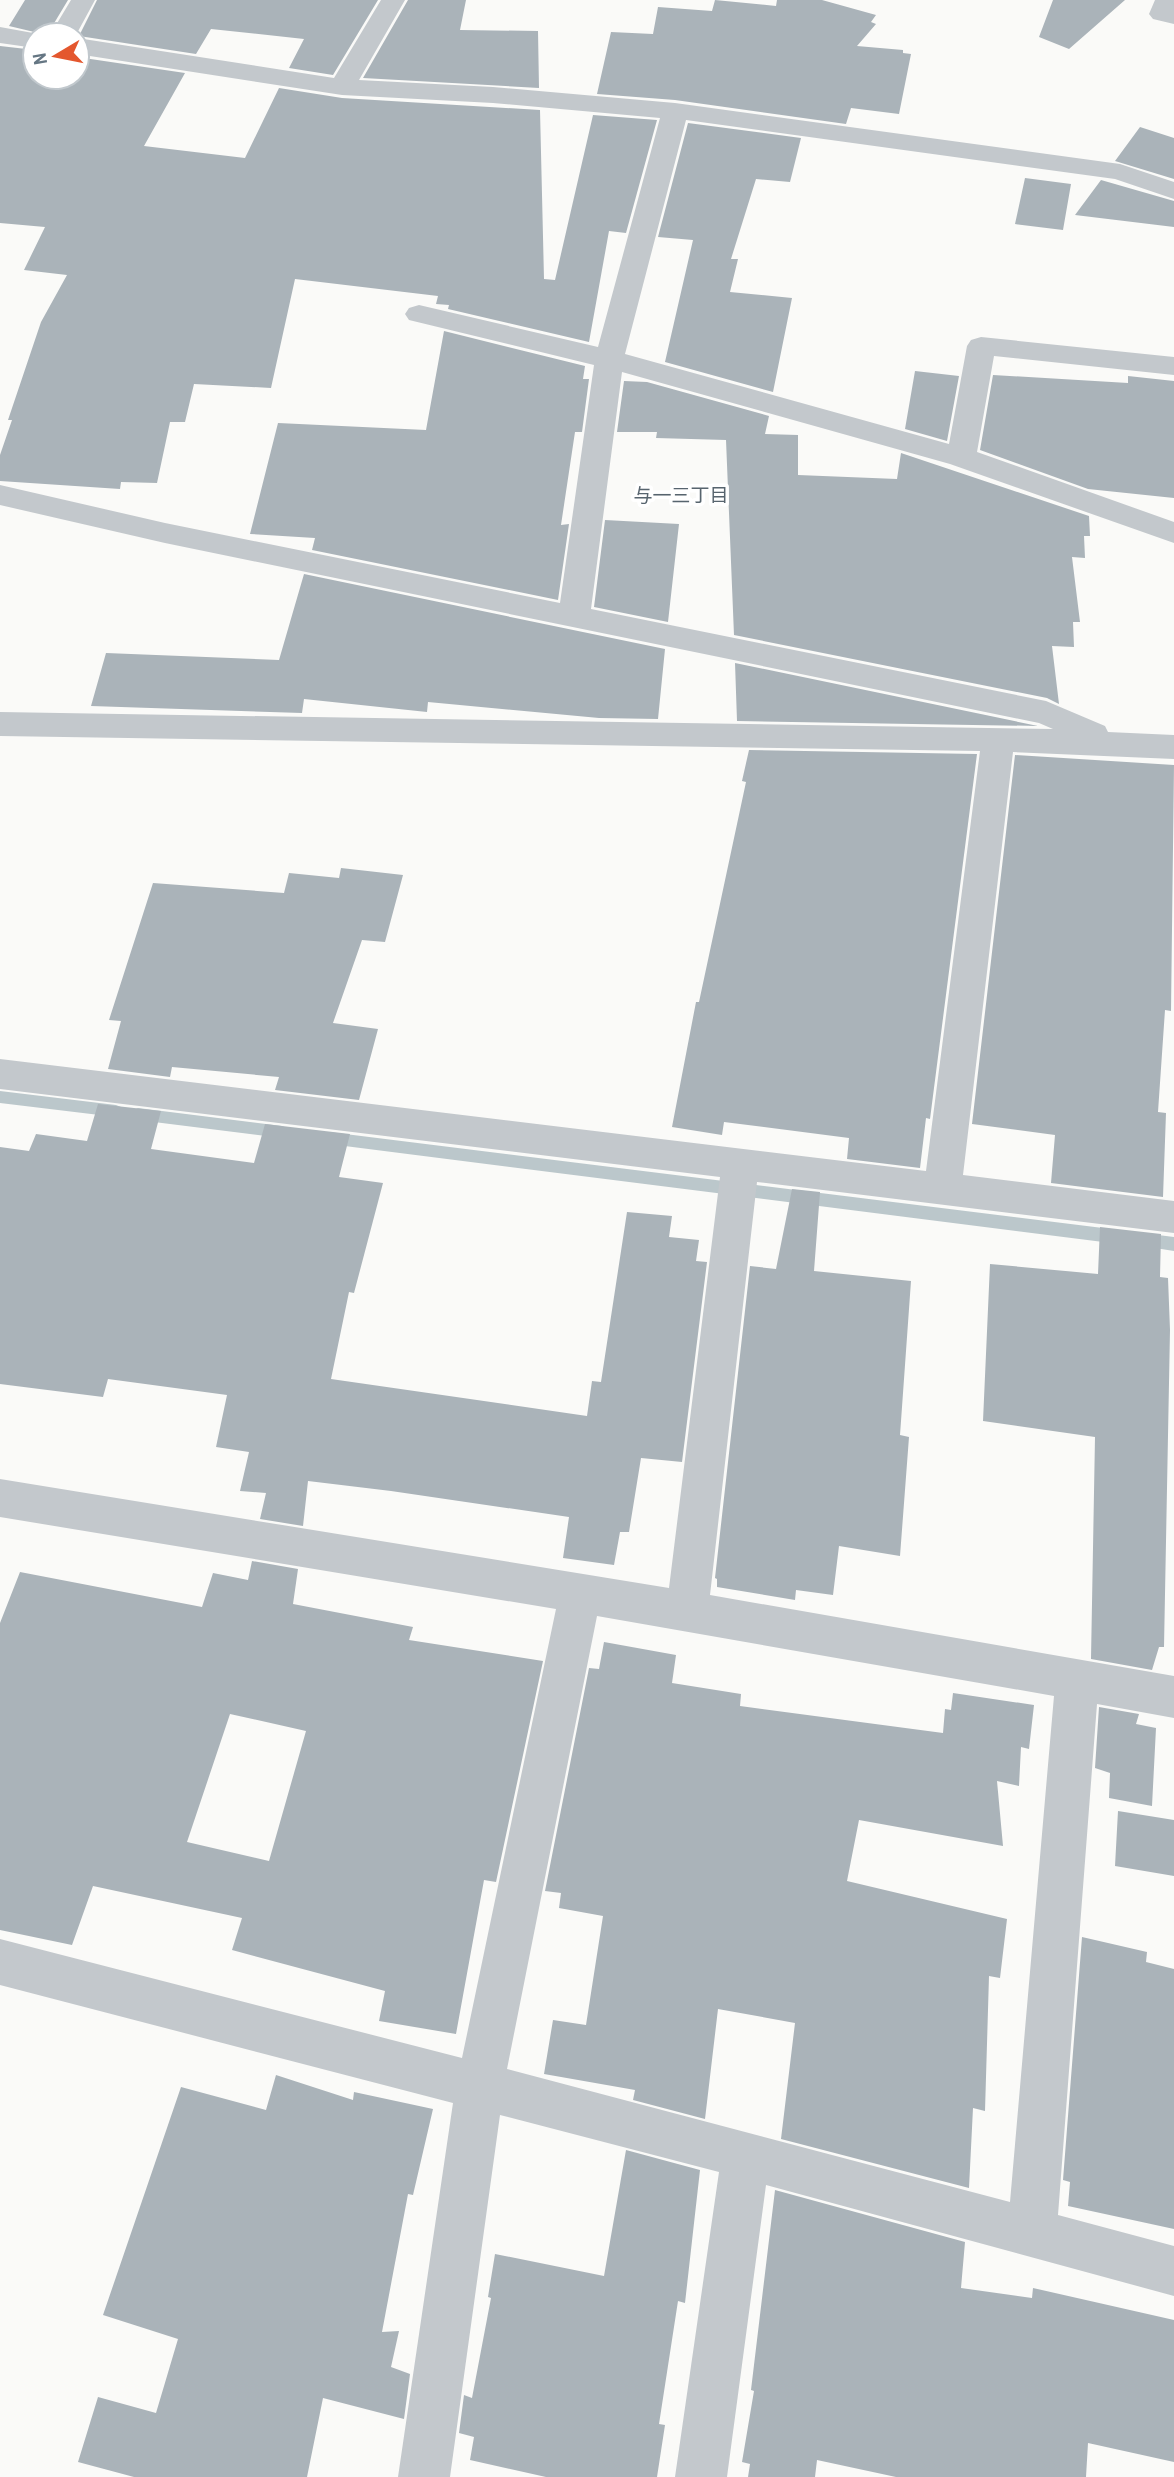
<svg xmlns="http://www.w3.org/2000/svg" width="1174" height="2477" viewBox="0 0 1174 2477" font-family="'Archivo Narrow','Noto Sans JP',sans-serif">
<rect width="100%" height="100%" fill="#fafaf8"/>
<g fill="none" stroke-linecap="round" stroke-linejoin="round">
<!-- stream -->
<path fill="#bbc7cb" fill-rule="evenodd" d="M0 1091 116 1105 121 1107 124 1111 121 1115 116 1117 0 1103Z
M138 1108 282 1126 287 1128 290 1132 287 1136 282 1138 138 1120 133 1118 130 1114 133 1110Z
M329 1132 1119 1230 1125 1232 1127 1237 1125 1242 1119 1244 329 1144 324 1142 321 1138 324 1134Z
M1142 1233 1174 1237V1251L1136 1245 1134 1240 1136 1235Z"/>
</g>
<!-- building -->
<path fill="#aab3b9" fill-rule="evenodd" d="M25 0H68L47 35 9 26Z
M97 0H378L333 75 289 68 304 39 211 29 196 54 79 36Z
M408 0H466L460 30 538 31 539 88 363 78Z
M715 0 776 6 777 0H822L876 15 871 22 876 24 857 46 903 50V53L911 54 899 114 851 108 846 124 675 100 597 94 611 32 653 34 658 7 712 11Z
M1053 0H1125L1069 49 1039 37Z
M0 46 35 50V77H77V57L185 73 144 146 245 158 279 88 342 98 540 110 544 279 555 280 593 115 657 120 626 233 609 231 589 342 448 309 449 305 436 304 438 296 295 279 271 388 194 384 185 422H170L157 483 121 482 120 489 0 481V455L12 420H8L41 322 67 275 24 270 45 227 0 223Z
M688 123 801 138 790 182 756 179 731 259H738L730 292 792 298 773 392 665 362 693 240 658 237Z
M1140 127 1174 138V179L1115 161Z
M1025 178 1071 184 1063 230 1015 224Z
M1101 180 1174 201V227L1075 215Z
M444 331 585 366 583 379H589L582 432H575L561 525 569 524 558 600 312 550 315 538 250 534 278 423 426 430Z
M915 371 959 376 947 441 905 429Z
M993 375 1128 383V376L1174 381V498L1088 489 980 450Z
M624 381 647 382 769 416 765 434 798 435V475L897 479 901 453 1089 516 1090 536H1084L1085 558 1072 557 1080 622H1073L1074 647 1052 646 1059 704 1047 698 734 635 726 440 656 438 657 432H617Z
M605 520 679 524 668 622 594 607Z
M304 574 665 649 658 719 599 718 428 702 427 712 304 699 302 713 91 706 106 653 279 660Z
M735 663 1038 726H1040L737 721Z
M749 750 977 754 930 1119 926 1118 920 1168 847 1159 849 1138 724 1122 722 1135 672 1127 696 1002H699L746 782 742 781Z
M1015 755 1174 765 1171 1011 1165 1010 1158 1112 1166 1113 1163 1197 1051 1183 1055 1135 972 1124Z
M341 868 403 875 385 942 362 940 333 1023 378 1029 359 1100 275 1090 279 1077 172 1067 170 1077 108 1069 121 1021 109 1020 153 883 284 893 289 873 339 878Z
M98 1104 161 1111 151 1149 254 1163 265 1124 350 1134 339 1177 383 1183 354 1293 349 1292 331 1379 587 1416 592 1381 601 1382 627 1212 672 1216 669 1237 699 1240 696 1261 707 1262 682 1462 641 1458 629 1532H620L614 1565 563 1558 569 1517 391 1491 308 1481 303 1526 260 1519 266 1493 240 1491 249 1452 216 1447 227 1395 108 1379 103 1397 0 1384V1147L29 1151 36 1134 87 1141Z
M792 1189 820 1192 814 1271 911 1281 900 1435 909 1437 900 1556 839 1546 833 1595 796 1590 795 1600 717 1587V1579L715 1578 750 1266 776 1269Z
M1100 1227 1161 1234 1160 1277 1168 1278 1170 1330 1164 1647H1159L1152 1670 1091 1659 1095 1437 983 1421 990 1264 1098 1274Z
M252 1561 298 1569 293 1604 413 1627 409 1640 543 1661 496 1882 484 1880 456 2034 379 2021 385 1991 232 1950 242 1918 93 1886 72 1945 0 1930V1623L20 1572 202 1607 213 1573 248 1580ZM230 1714 306 1731 269 1861 187 1842Z
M604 1642 676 1655 672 1683 741 1694 740 1706 943 1733 945 1709 951 1710 953 1693 1034 1705 1029 1749 1021 1747 1019 1786 997 1781 1003 1846 859 1820 847 1881 1007 1919 1000 1978 989 1976 985 2111 973 2108 969 2188 781 2139 795 2023 718 2009 705 2119 633 2100 635 2090 544 2074 553 2020 586 2025 603 1916 559 1908 561 1893 545 1891 589 1668 599 1669Z
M1099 1707 1139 1714 1136 1724 1156 1728 1152 1806 1109 1798 1110 1773 1095 1768Z
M1118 1811 1174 1820V1876L1115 1866Z
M1082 1937 1147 1952 1146 1962 1174 1969V2229L1068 2206 1070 2182 1063 2180Z
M276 2075 353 2100 354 2092 433 2109 413 2195 408 2194 382 2332 399 2331 391 2367 410 2374 404 2419 323 2398 307 2477H134L78 2462 98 2397 156 2413 178 2339 103 2315 181 2087 266 2110Z
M626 2150 700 2170 685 2303 678 2301 659 2424 665 2425 657 2477H546L470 2460 474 2437 459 2433 464 2395 472 2398 491 2298 488 2297 495 2254 604 2276Z
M775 2190 965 2242 961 2288 1032 2298 1033 2288 1174 2320V2462L1088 2443 1086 2477H896L817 2460 815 2477H748L750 2464 742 2462 754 2391 751 2390Z"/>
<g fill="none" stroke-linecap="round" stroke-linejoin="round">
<!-- minor -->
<path fill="#c3c8cc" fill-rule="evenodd" d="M71 0H95L76 35H50Z
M381 0H405L359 80 493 87 675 103 1120 164 1174 182V199L1115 179 686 120 625 354 949 444 967 346 971 340 981 337 1174 357V375L994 356 977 452 1174 522V543L950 464 622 372 591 609 1046 701 1105 726 1108 732 1174 735V759L1013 752 963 1175 1174 1201V1233L757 1182 710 1595 1174 1676V1718L1097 1704 1058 2215 1174 2246V2296L766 2185 727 2477H675L719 2172 500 2115 450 2477H398L453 2103 0 1985V1939L462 2058 556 1609 0 1517V1479L669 1588 720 1177 0 1089V1059L926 1171 980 751 0 736V712L1053 729 1039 723 165 543 0 505V485L165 523 560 603 594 365 409 320 405 314 409 308 419 305 598 347 660 118 493 103 342 95 77 54V38L334 78ZM597 1616 1054 1696 1010 2202 507 2069Z
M1155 0H1174V24L1153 19 1149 14Z
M0 27 44 35H35V48L0 43Z"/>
</g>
<g text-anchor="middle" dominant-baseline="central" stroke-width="7" stroke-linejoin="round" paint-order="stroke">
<!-- far-neighbourhood labels -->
<g font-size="19" fill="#57646e" stroke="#fff">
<text x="681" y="495">与一三丁目</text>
</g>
</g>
<!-- north arrow -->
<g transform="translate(56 56) rotate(260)"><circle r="33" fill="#ffffff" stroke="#c1c8cd" stroke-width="2"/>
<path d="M0-5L12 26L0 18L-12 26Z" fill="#e4572e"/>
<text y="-10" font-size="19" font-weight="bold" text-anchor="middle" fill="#657683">N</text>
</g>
</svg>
